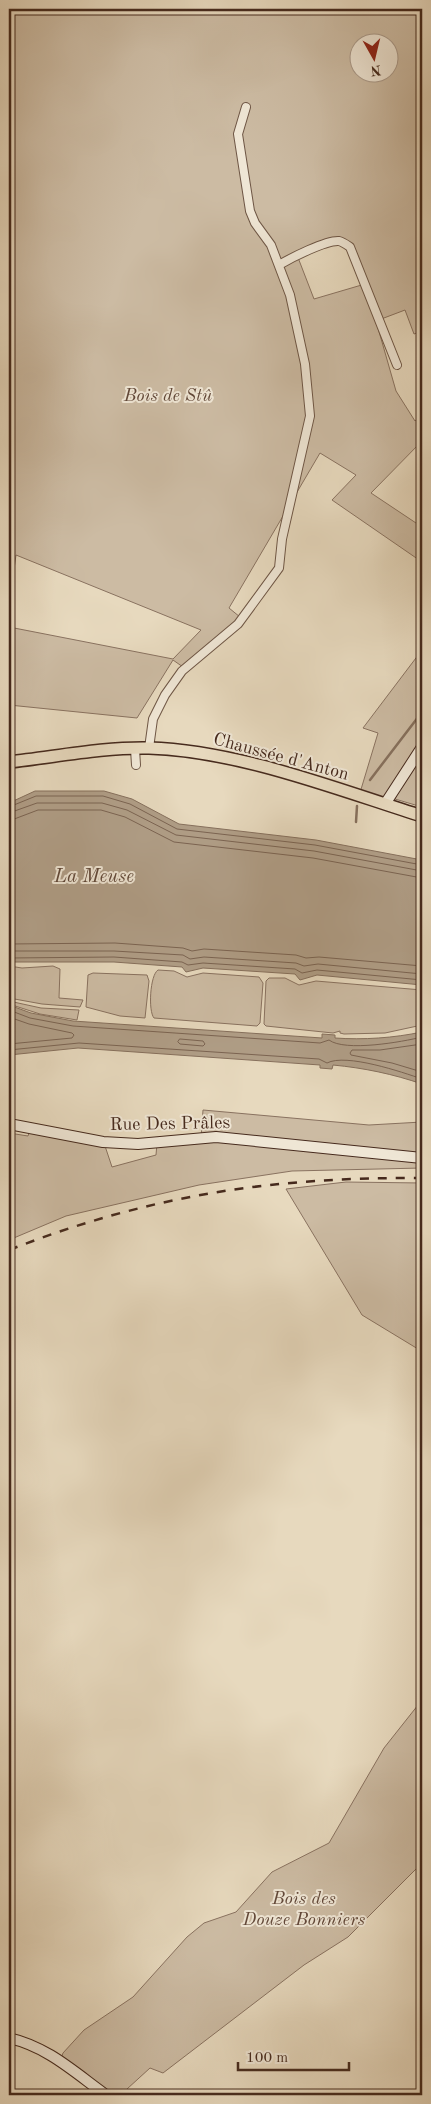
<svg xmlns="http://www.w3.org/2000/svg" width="431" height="2104" viewBox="0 0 431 2104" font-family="'Old Standard TT',serif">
<rect width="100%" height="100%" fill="#e7d9be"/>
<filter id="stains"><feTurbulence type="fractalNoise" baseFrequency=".004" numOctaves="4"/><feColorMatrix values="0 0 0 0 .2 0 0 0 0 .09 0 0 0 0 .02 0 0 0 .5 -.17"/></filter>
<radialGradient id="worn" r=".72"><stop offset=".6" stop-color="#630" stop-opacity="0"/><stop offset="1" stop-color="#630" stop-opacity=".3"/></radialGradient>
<!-- green -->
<path fill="#ccbba3" stroke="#897260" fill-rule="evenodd" d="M9 9H422V331L414 334 405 310 376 321 396 391 415 421 422 415V441L371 493 422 527V562L332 500 356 475 320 453 229 608 240 617 183 667 173 660 137 718 9 705V627L173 659 201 630 16 555 9 605ZM358 42H388V72H358ZM333 242 350 247 365 284 314 299 297 255Z
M422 650V747L385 804 359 796 378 733 363 728Z
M422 750V807L395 799 404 778Z
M9 966 22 968 53 966 60 969 59 998 83 1000 80 1007 42 1004 9 998Z
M158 970 174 971 187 977 203 973 259 977 263 983 260 1023 257 1026 154 1018C148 1011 150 975 158 970Z
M93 973 147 975 149 981 145 1018 120 1016 86 1007 88 975Z
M269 978H285L299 985 316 981 422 990V1025L385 1033 344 1034 340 1033V1031L333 1033 266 1026 264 1024 266 981Z
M9 1001 41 1008 79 1010 77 1020 40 1014 9 1004Z
M203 1110 369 1125 422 1122V1168L292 1171 199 1185 66 1216 9 1240V1133L28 1136 30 1130 105 1146 112 1167 156 1155 157 1143 201 1138Z
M346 1182 422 1183V1348L418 1349 362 1315 286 1189Z
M422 1700V1863L348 1937 304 1965 163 2073 150 2068 127 2089 125 2095H106L60 2061 63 2053 84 2030 133 1997 187 1937 204 1923 236 1912 272 1872 329 1843 384 1748Z"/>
<!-- water -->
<path fill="#b09e87" stroke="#86705d" d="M35 791H104L132 799 179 824 316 840 422 860V985L317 975 300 980 295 974 203 968 186 972 182 967 114 962H9V803Z
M9 1005 31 1013 73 1021 322 1038V1034L335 1035V1038C364 1040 393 1038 422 1032V1084C393 1074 364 1068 333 1065L332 1069 320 1068V1065L78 1048 9 1055Z"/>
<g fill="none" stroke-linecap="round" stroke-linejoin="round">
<!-- shore -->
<path stroke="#7b6452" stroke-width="1" d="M9 807 36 796H103L130 804 177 829 315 845 422 865
M9 813 37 803H102L127 810 176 835 314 851 422 871
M9 821 38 810H101L125 817 174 842 313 858 422 878
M9 944 115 943 183 948 192 951 204 949 296 955 306 958 319 957 422 966
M9 951H114L183 955 190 959 204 957 296 963 304 966 318 964 422 974
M9 958 114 957 182 962 188 965 203 963 295 969 302 973 317 970 422 980
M9 1010 30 1018 73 1026 320 1043 329 1040C345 1052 402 1042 422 1037
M9 1017 29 1024 72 1033 74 1035 72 1038 9 1044
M180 1039 203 1041 205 1044 203 1046 180 1044 178 1042Z
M422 1044 380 1050H352L350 1053 351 1055 392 1063 422 1072
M9 1050 79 1043 319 1059 327 1063C346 1053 402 1072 422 1079"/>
<!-- stream -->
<path stroke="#86705d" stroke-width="2.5" d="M370 780 422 712
M356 822 357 806"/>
<!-- street casing -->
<g stroke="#6e5645" stroke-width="10">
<path id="street" d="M279 265C291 258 326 240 339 241 343 242 347 245 350 247L397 365
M149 748 153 719 165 695 182 671 238 624 279 568 282 539 310 416 305 364 290 295 271 245 255 223 250 211 238 134 246 107
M135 749 136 765"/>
</g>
<!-- secondary casing -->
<g stroke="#462a1d" stroke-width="12">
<path id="secondary" d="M385 804 422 747
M9 1124 103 1142 138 1144 216 1137 422 1158
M9 2038C48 2047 74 2072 106 2095"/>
</g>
<!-- primary casing -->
<g stroke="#462a1d" stroke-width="14">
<path id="primary" d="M9 762C55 757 103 747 149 748 240 751 336 789 422 816"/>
</g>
<!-- street -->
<use href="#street" stroke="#efe6d5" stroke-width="8"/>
<!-- secondary -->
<use href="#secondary" stroke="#efe6d5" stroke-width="10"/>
<!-- primary -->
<use href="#primary" stroke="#e7d9be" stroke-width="11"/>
<!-- rail -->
<path stroke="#462a1d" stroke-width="2.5" stroke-dasharray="9 9" stroke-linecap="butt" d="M9 1250C150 1195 272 1177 422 1178"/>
</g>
<g text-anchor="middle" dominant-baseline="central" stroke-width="4" stroke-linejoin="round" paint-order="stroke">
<!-- park labels -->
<g font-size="18" font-style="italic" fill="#614738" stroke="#efe6d5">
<text x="168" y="396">Bois de Stû</text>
<text x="304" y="1899">Bois des<tspan x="304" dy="21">Douze Bonniers</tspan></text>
</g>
<!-- street labels -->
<g font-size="18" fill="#462a1d" stroke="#efe6d5">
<text transform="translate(281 757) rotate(15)">Chaussée d'Anton</text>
<text transform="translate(170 1124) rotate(-1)">Rue Des Prâles</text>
</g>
<!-- water labels -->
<g font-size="19" font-style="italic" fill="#604738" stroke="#efe6d5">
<text x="94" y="877">La Meuse</text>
</g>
</g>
<!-- margin -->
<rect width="431" height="2104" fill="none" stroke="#e7d9be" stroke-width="30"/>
<rect x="10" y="10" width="411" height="2084" fill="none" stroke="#462a1d" stroke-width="2.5"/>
<rect x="15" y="15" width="401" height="2074" fill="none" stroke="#462a1d"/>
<!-- north arrow -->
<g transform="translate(374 58) rotate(172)"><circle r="24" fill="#efe6d5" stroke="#ab9b8b"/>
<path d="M0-4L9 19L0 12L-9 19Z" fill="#8f2418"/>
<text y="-8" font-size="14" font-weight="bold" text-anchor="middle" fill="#462a1d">N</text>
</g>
<!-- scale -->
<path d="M238 2062v8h111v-8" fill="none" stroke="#462a1d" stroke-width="2.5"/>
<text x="246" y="2062" font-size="15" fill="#462a1d" stroke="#efe6d5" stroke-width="4" paint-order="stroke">100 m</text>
<rect width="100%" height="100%" filter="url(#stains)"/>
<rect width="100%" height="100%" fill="url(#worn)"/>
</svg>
